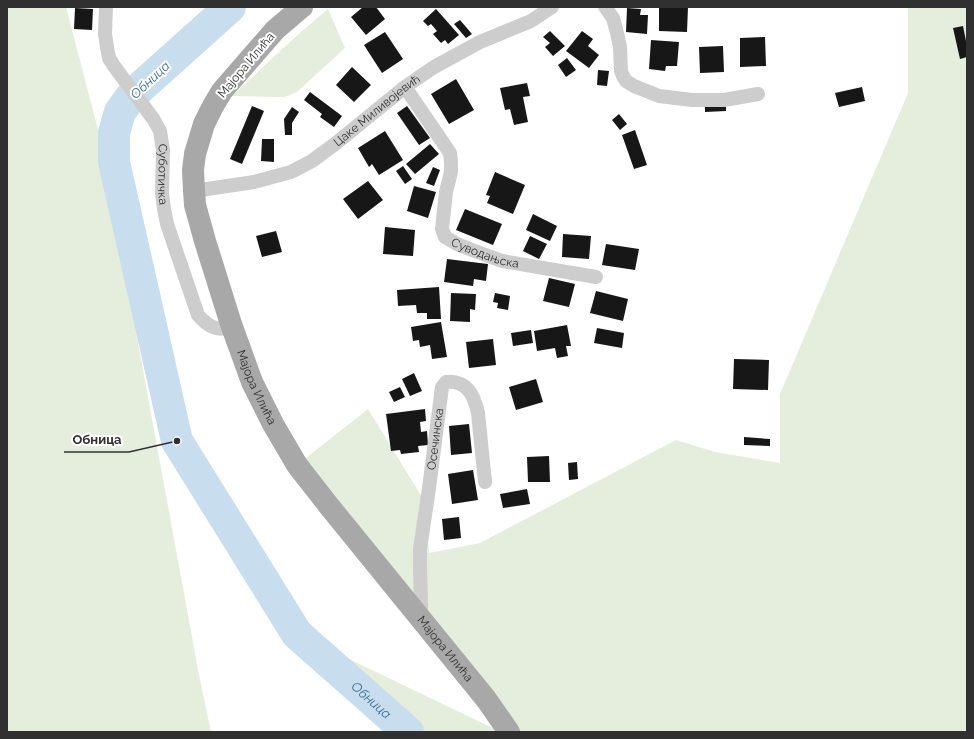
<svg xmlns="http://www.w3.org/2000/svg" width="974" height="739" viewBox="0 0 974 739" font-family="Raleway,sans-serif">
<rect width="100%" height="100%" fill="#fff"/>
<!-- green -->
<path fill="#e5eedd" d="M7 7H66L101 141 199 675 211 732H7Z
M908 7H967V732H509L297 465 368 409 425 502 429 553 480 543 676 440 715 452 780 463V394L908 93Z
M328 9 345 48 297 92 284 97 232 96 294 38Z
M297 634 501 732H408Z"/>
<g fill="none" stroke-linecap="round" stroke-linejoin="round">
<!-- river -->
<path stroke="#c8deee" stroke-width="32" id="s1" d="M230 7 143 85 130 98 120 112 114 133V162L177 441 297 634 408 732"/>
</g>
<!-- building -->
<path fill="#171717" d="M363 7H376L385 19 366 35 351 17Z
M659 7H688L687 32 659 31Z
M75 8 93 9 92 30 74 29Z
M627 8 641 9 640 15H648L647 34 626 32Z
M436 9 459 35 448 44 445 40 441 43 433 34 437 31 431 24 428 26 423 21Z
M460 20 472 34 466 38 454 24Z
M963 26 967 46V57L960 59 953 28Z
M550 31 565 46 553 56 545 47 550 43 543 37Z
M582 31 593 39 588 46 599 55 589 68 566 51Z
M385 32 403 59 382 73 364 45Z
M765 37 766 66 740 67V38Z
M651 40 679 42 677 66H666L665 71 649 69Z
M723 46 724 72 700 73 699 47Z
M567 58 576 70 566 77 558 65Z
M352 67 371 85 354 102 336 85Z
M598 70 609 71 607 86 597 85Z
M456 79 474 110 449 124 431 94Z
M527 83 530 96 523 97 528 122 514 125 510 109 505 110 500 88Z
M862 87 865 101 839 107 835 93Z
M310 92 342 116 334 127 320 117 322 114 304 100Z
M726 104V111L705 112V105Z
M252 106 264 111 242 164 230 159Z
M407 106 430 138 419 145 397 113Z
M292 107 299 112 292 123V135H285L284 119Z
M619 114 627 124 620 130 612 120Z
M635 130 647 165 634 169 622 135Z
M385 131 403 160 379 175 372 164 369 167 358 148Z
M262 139H274V162L261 161Z
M430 144 439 154 415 174 406 164Z
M403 166 412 179 405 184 396 171Z
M433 167 440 170 434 186 426 183Z
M495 172 525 185 513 214 487 203 490 196 486 195Z
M368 181 383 200 358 219 343 199Z
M414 186 436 192 428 218 407 211Z
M465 209 502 224 493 245 456 230Z
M533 214 557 226 550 241 526 230Z
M385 227 415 230 413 256 383 254Z
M276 231 282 252 262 257 256 236Z
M563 234 591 236 589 259 562 257Z
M530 236 547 244 539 259 523 251Z
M606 244 639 249 635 270 602 265Z
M447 259 488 264 486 281 474 279 473 286 444 282Z
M549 278 575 284 569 307 543 301Z
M439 287 441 319H427V313H417L416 305 398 306 397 290Z
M596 291 628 299 623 321 590 313Z
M451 293 476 294 475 310 470 309V322L450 321Z
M495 293 510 296 508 310 497 308 498 303 493 302Z
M441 322 447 357 432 359 430 345 420 347 419 340 413 341 411 327Z
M567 325 571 346H566L568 356 557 358 555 348 537 351 534 331Z
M597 328 624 333 622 348 594 343Z
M531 330 533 343 513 346 511 333Z
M493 339 496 365 469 368 466 342Z
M734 359 769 360 768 390 733 389Z
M414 373 422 391 410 396 402 379Z
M536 379 543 402 516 410 509 387Z
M400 387 405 397 394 402 389 392Z
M425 409 426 421 420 422 421 432 427 431 428 445 418 446 419 452 401 454 400 450 391 451 386 414Z
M469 424 472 453 451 455 449 426Z
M744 437 770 439V446L744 445Z
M549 456 550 482H528L527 457Z
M577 462 578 479 569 480 568 463Z
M473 470 478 500 452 504 448 474Z
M527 489 530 504 503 508 500 494Z
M459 517 461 538 444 540 442 519Z"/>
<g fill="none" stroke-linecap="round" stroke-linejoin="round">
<!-- minor -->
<g stroke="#cdcdcd" stroke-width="14">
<path id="s2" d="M106 7 105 34 107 47 109 58 114 66 154 120 160 131 163 150 162 193 164 209 167 224 198 315C204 322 214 331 225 328 227 327 229 325 231 324"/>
<path d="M605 7 613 18 617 33 620 47 621 71 623 76 626 81 634 86 659 96 692 100H724L758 94"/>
<path id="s3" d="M405 87 450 153 451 162V172L446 192 442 229 445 237 457 244 472 250 502 261 596 277"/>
<path id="s4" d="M194 191 254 182 291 172 312 161 335 144 405 87 434 67 480 42 531 21 552 7"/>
<path id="s5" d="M418 615 421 611V606L420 567V549L429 488 442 387 446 382C467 380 474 395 478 413L485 482"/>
</g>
<!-- primary -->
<path stroke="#a8a8a8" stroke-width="22" id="s6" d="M302 7 275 30 222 91 213 106 204 124 195 154 193 170 194 191 195 205 205 241 231 324 252 382 273 424 297 465 329 506 486 699 509 732"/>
</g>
<g text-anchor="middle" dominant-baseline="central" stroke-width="4" stroke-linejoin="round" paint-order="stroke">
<!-- street labels -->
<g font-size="12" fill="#303030" stroke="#fff">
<text transform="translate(246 65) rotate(-50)">Мајора Илића</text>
<text stroke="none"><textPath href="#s4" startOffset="205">Цаке Миливојевић</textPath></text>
<text stroke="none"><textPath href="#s2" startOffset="184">Суботичка</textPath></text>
<text stroke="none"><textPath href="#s3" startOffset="209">Суводањска</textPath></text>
<text stroke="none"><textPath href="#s6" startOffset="429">Мајора Илића</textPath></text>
<text stroke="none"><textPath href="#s5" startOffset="178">Осечинска</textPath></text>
<text stroke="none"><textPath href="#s6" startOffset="753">Мајора Илића</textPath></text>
</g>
<!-- water labels -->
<g font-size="13" font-style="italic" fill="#386e97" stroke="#fff">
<text transform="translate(150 80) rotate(-43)">Обница</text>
<text stroke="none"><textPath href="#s1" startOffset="816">Обница</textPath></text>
</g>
</g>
<!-- callouts -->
<path fill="none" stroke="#303030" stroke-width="1.5" d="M177 441L129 452H64"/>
<circle fill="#303030" stroke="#fff" stroke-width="1.5" cx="177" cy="441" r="4"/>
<g font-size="13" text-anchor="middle" font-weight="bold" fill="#303030" stroke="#fff" stroke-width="4" stroke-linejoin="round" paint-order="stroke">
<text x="97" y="444">Обница</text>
</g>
<!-- border -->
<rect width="974" height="739" fill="none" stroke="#303030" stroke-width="16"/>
</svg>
